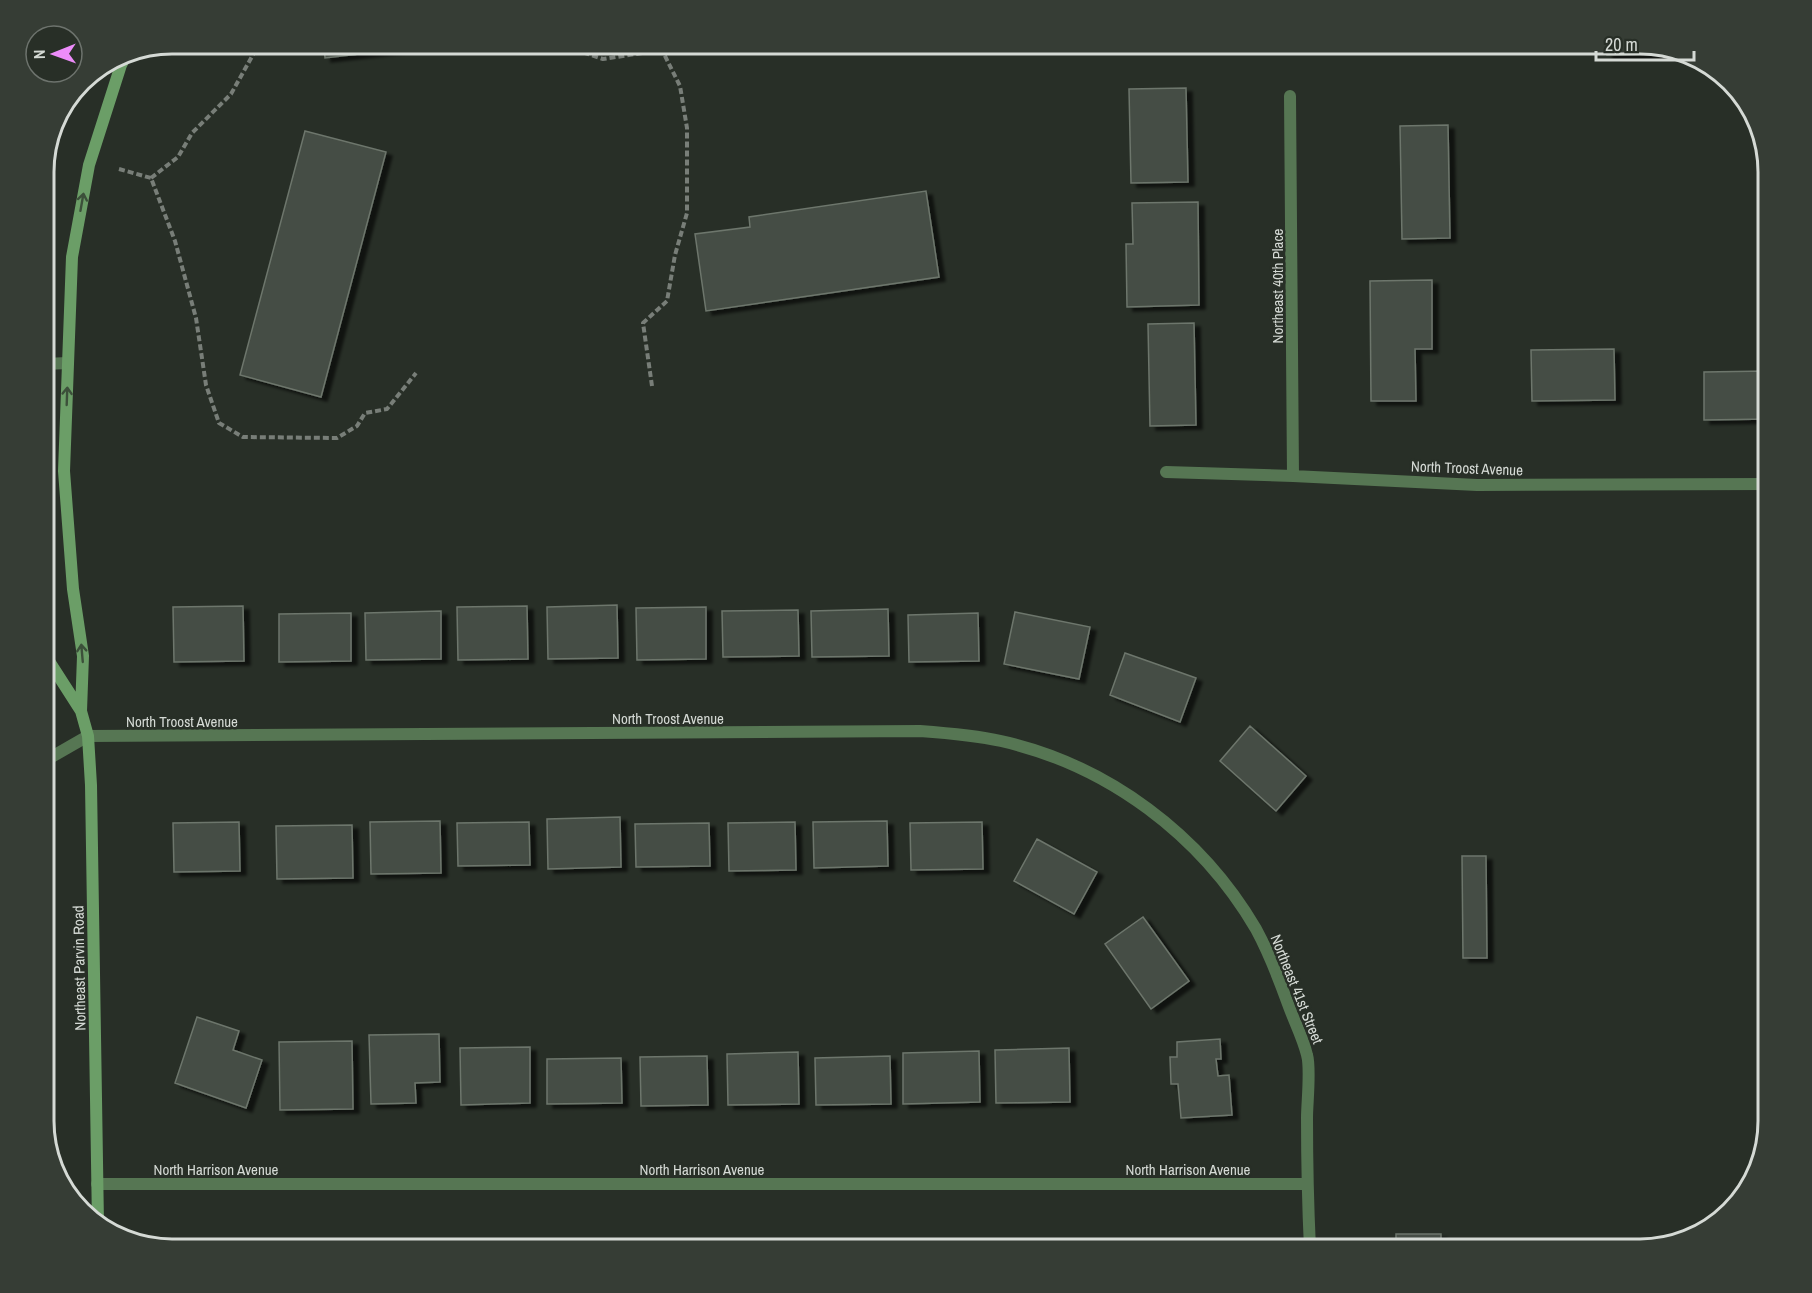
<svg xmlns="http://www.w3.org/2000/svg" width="1812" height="1293" viewBox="0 0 1812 1293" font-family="'Archivo Narrow',sans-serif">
<defs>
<filter id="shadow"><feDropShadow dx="6" dy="4" stdDeviation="1.5" flood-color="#0009"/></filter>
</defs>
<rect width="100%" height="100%" fill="#282f27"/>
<!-- building -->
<path fill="#454d44" stroke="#6d766c" stroke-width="1.5" filter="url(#shadow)" d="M324 44H446L325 58Z
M1606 44H1640L1656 49V54L1607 55Z
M1186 88 1188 182 1131 183 1129 89Z
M1448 125 1450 238 1402 239 1400 126Z
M305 131 386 152 321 397 240 375Z
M926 191 939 277 706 311 695 234 750 227 749 217Z
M1198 202 1199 305 1127 307 1126 244H1133L1132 203Z
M1432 280V349H1415L1416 401H1371L1370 281Z
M1194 323 1196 425 1150 426 1148 324Z
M1614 349 1615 400 1532 401 1531 350Z
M1768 371V419L1704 420V372Z
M617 605 618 658 548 659 547 607Z
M243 606 244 661 174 662 173 607Z
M527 606 528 659 458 660 457 607Z
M706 607V659L637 660 636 608Z
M888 609 889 656 812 657 811 611Z
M798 610 799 656 723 657 722 611Z
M441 611V659L366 660 365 613Z
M1015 612 1090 627 1079 679 1004 664Z
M351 613V661L279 662V614Z
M978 613 979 661 909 662 908 615Z
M1125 653 1196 678 1180 722 1110 695Z
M1250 726 1306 776 1276 811 1220 761Z
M620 817 621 867 548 869 547 819Z
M440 821 441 873 371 874 370 822Z
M887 821 888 866 814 868 813 822Z
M239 822 240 871 174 872 173 823Z
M529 822 530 865 458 866 457 823Z
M795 822 796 870 729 871 728 823Z
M982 822 983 869 911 870 910 823Z
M709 823 710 866 636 867 635 824Z
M352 825 353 878 277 879 276 826Z
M1037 839 1097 872 1074 914 1014 881Z
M1462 856H1486L1487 958H1463Z
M1767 865H1768V951Z
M1143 917 1189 981 1151 1009 1105 944Z
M197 1017 239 1031 233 1050 262 1060 246 1108 175 1083Z
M439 1034 440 1082 415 1083 416 1103 371 1104 369 1035Z
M1220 1039 1221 1059H1216L1218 1076 1229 1075 1232 1115 1181 1118 1178 1084H1171L1170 1057H1177V1042Z
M352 1041 353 1109 280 1110 279 1042Z
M530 1047V1103L461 1105 460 1048Z
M1069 1048 1070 1102 996 1103 995 1050Z
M979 1051 980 1102 903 1104V1053Z
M798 1052 799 1104 728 1105 727 1054Z
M707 1056 708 1105 641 1106 640 1057Z
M890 1056 891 1104 816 1105 815 1058Z
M621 1058 622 1103 547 1104V1059Z
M1396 1234H1441V1249H1396Z"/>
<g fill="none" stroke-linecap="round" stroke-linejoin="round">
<!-- path -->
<path stroke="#787e78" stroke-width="4" stroke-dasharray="6 3" stroke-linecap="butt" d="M558 44 603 59 662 50
M119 169 151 178 175 241 196 318 206 385 219 423 243 437 337 438 357 426 365 413 387 409 416 373
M151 178 178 157 192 133 231 94 259 44
M652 386 643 323 667 301 675 255 687 213V128L680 86 659 44"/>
<!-- street -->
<path stroke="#567653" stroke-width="12" d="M1290 96 1293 476
M44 364 68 363
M1166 472 1293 476 1477 485 1768 484
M44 764 48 759 88 736 920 731C947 733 974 735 1001 741 1108 765 1201 835 1256 929 1269 953 1279 979 1288 1004 1294 1021 1303 1038 1307 1055 1311 1068 1307 1103 1307 1118 1307 1162 1308 1206 1310 1249
M97 1184H1306"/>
<!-- secondary -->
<path stroke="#6b9e67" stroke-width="12" d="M44 646 47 658 81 711
M98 1224 91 785 88 736 81 711 83 656 73 589 64 471 72 257 89 165 121 65 127 53"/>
</g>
<!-- one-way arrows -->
<defs><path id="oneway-shaft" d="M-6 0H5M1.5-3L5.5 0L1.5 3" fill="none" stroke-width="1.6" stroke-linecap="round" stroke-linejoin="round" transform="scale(1.5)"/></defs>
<g stroke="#3c503a">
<use href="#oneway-shaft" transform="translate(82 202) rotate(-80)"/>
<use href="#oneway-shaft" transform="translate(67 396) rotate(-88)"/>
<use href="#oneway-shaft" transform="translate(82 653) rotate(-95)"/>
</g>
<g text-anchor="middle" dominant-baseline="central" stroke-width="5" stroke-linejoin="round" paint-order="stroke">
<!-- street labels -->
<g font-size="15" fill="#d5dad5" stroke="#282f27">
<text transform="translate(1277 286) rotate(-90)">Northeast 40th Place</text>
<text transform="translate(1467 468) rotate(2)">North Troost Avenue</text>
<text x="668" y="718">North Troost Avenue</text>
<text x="182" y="721">North Troost Avenue</text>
<text transform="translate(79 968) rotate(-91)">Northeast Parvin Road</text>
<text transform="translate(1297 989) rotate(68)">Northeast 41st Street</text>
<text x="216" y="1169">North Harrison Avenue</text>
<text x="702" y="1169">North Harrison Avenue</text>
<text x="1188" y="1169">North Harrison Avenue</text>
</g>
</g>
<!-- crop -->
<path d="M0 0H1812V1293H0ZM172 54H1640A118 118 0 0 1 1758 172V1121A118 118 0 0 1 1640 1239H172A118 118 0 0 1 54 1121V172A118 118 0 0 1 172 54Z" fill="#363d35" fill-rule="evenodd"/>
<path fill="none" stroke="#d5dad5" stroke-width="3" d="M172 54H1640A118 118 0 0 1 1758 172V1121A118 118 0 0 1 1640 1239H172A118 118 0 0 1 54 1121V172A118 118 0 0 1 172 54Z"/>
<!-- north arrow -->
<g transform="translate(54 54) rotate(269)"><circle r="28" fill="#282f27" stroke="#6d736d" stroke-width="1.5"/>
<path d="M0-4.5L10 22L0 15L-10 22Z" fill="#ed8cfa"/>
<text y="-9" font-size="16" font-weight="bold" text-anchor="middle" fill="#d5dad5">N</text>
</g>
<!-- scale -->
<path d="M1596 51v9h98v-9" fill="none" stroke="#d5dad5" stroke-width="3"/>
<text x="1605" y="51" font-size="18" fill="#d5dad5" stroke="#282f27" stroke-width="4.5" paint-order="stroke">20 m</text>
</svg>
